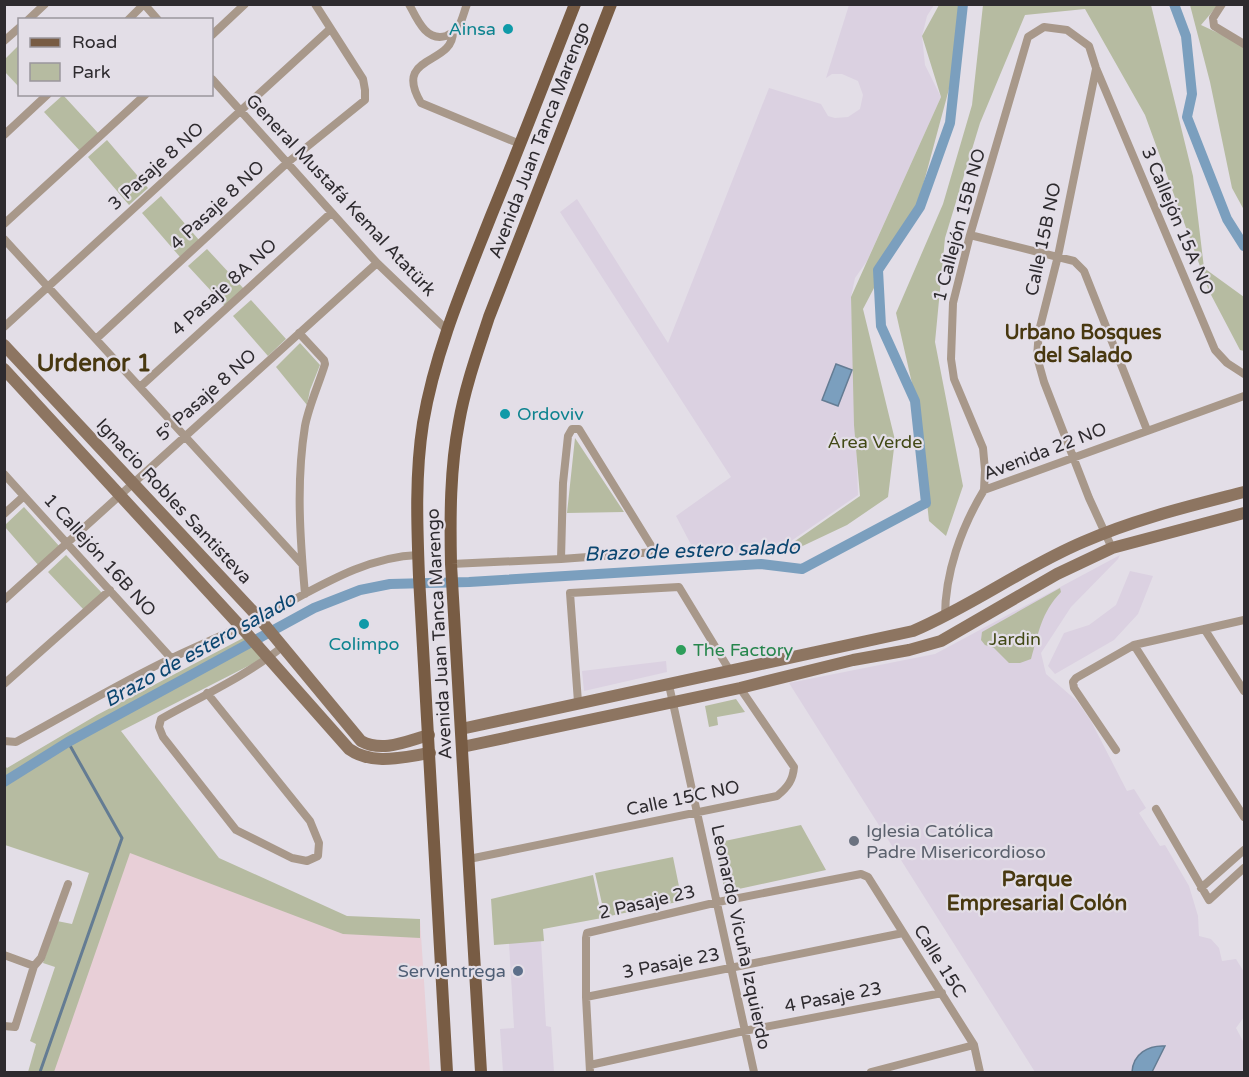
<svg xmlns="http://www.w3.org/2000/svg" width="1249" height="1077" viewBox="0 0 1249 1077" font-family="'Varela Round',sans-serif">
<rect width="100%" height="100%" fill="#e3dee7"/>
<!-- built -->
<path fill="#dbd1e1" d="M849 5H934L927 16 922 36 925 65 941 97 867 261 855 278 851 297 858 495 778 550 697 556 676 516 731 477 560 212 577 199 668 343 769 88 821 104 828 116 835 118 848 117 860 109 863 95 858 81 842 74H832L826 78Z
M1120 555 1118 559 1071 607 1041 653 1046 674 1077 701 1091 721 1127 791 1134 789 1146 808 1139 813 1160 846 1165 845 1189 886 1198 916 1199 936 1211 939 1219 948 1222 961 1236 959 1244 972V1017L1236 1028 1244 1043V1072H1035L789 683 935 654Z
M1130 571 1153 576 1138 614 1114 640 1055 674 1048 666 1064 633 1089 625 1116 605Z
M666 661 667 672 584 691 582 671Z
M541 941 546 1026 551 1027 554 1072H503L500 1029 514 1028 509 943Z"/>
<!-- industrial -->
<path fill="#e8cfd7" d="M125 850 341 920H420L430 1072H45Z"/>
<!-- green -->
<path fill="#b6bba1" d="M939 5H960L956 63 918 204 863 309 895 440 888 497 847 525 792 551 785 548 860 496 854 425 851 297 941 97 922 36Z
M983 5H1151L1193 176 1204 268 1244 297V351L1240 350 1209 291 1145 115 1085 9 1025 15 980 123 945 238 935 342 963 486 946 536 929 521 916 401 896 313 943 204 972 105Z
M1190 5H1218L1201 25 1244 45V210L1232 188 1210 82Z
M18 46 20 48 19 87 4 71 5 59Z
M63 95 99 134 80 151 44 112Z
M107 140 148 188 129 205 88 157Z
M161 196 199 240 180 257 142 213Z
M207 249 244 289 225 306 188 266Z
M251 300 286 339 268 356 233 316Z
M300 343 320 365 310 390 307 405 276 367Z
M575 438 624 512 567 513Z
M24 507 60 547 39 566 5 527V525Z
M66 555 102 593 84 610 48 572Z
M1060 588 1061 592C1041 613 1039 632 1031 659L1020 663H1009L994 648 985 645 981 640 982 632Z
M245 637 262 659 121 731 219 858 347 916 420 919V938L343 934 130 853 54 1072H28L36 1044 30 1041 55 967 43 963 57 921 72 924 89 873 5 845 4 765 7 768 97 715Z
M736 699 745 712 717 717 718 725 709 727 705 706Z
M801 825 826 870 725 892 715 843Z
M673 857 682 901 605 917 595 873Z
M593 875 602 918 543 929 544 941 494 945 491 899Z"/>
<!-- water -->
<path fill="#7b9fbe" stroke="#647c93" stroke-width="1.5" d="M836 364 852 370 838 406 822 400Z
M1165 1046 1152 1072H1132C1133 1054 1148 1045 1165 1046Z"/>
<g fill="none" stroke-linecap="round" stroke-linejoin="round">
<!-- stream -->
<path stroke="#647c93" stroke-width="3" d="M40 1072 122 838 68 742"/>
<!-- canal -->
<path stroke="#7b9fbe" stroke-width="10" d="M1174 4 1186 36 1192 94 1187 117 1227 219 1244 246
M4 782 68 742 314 608 360 590 390 584 469 582 761 564 802 569 926 503 915 401 881 326 878 270 920 207 950 123 963 4"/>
<!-- street -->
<path stroke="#a8988a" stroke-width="8" d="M144 4 158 20
M409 4C417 19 426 42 446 36 450 34 456 31 458 28 462 21 464 12 467 4
M1222 4 1213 18 1214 26 1244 44
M28 20 45 4
M128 20 144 4
M453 32C453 66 392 54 421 103L520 144
M212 35 245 4
M4 41 20 27
M1096 69 1058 256 1039 331 1037 357 1044 382 1089 498 1112 548
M212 79 377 263 448 331
M4 135 48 94
M4 224 146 94
M970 235 1074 261 1084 271 1147 430
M4 239 302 564
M4 327 330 29
M299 333 324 360 325 364C319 384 309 405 305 426 296 482 300 538 305 594
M96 339 287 163 365 100V90L363 79 315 4
M140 387 331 213
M4 474 171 658
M984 490 985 470 983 448 954 379 951 359 953 303 970 235 1028 37 1044 27 1067 30 1089 46 1096 68 1215 350 1227 363 1244 374
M4 514 24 496
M451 564 561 559 655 552 579 429H572L568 436 563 483 561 559
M4 600 377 263
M945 617C945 573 961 528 984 490L1244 396
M1205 630 1244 691
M1134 645 1244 620
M4 684 110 590
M669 685 754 1072
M207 693 310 821 319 843 318 856 307 861 292 858 236 830 163 737 159 727 161 719C200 697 248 675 282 647
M578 702 570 593 679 587 730 671
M4 741 16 742C68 714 119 683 172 658 201 644 231 632 259 618 310 593 360 557 418 555
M1116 750 1074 688 1073 682 1076 678 1134 645 1244 817
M1156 809 1209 900 1244 868
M469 859 777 796C788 787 793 780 794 767L740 688
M1201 888 1244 850
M4 955 34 966
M34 966 41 958 68 884
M586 997 903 933
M4 1026 15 1027 34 966
M590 1065 744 1031 942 993
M590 1072 586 997V938L587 933 718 902 861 874 868 877 974 1045 980 1072
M871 1072 974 1045"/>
<!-- secondary -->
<path stroke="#8d7561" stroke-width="12" d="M4 345 259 618 361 741C383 753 407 741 429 735
M4 369 241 627 349 749C373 766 403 757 430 753
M461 729 913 631C972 606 1024 567 1083 542 1135 519 1190 506 1244 492
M462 747 740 688 853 660 909 650 941 641 1057 574 1112 548 1244 513"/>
<!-- primary -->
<path stroke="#785c44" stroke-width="12" d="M447 1072 419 577C417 525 415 474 423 423 435 351 465 282 491 216 520 146 547 75 575 4
M481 1072 451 564C450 517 450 469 459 422 465 387 478 351 489 317L611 4"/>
</g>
<!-- markers -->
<g fill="#0f9aa8" stroke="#e3dee7" stroke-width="2">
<circle cx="508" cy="29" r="6"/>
<circle cx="505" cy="414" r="6"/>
<circle cx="364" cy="624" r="6"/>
</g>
<circle fill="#2e9e5b" stroke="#e3dee7" stroke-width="2" cx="681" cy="650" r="6"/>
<circle fill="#6b7280" stroke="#e3dee7" stroke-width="2" cx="854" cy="841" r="6"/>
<circle fill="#5c6f8a" stroke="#e3dee7" stroke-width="2" cx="518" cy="971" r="6"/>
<g text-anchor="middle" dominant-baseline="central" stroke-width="4.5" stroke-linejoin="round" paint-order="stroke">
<!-- culture labels -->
<g font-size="18" fill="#0d838f" stroke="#e3dee7" text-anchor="end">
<text x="496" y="29">Ainsa</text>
<text x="517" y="414" text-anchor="start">Ordoviv</text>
<text x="364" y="644" text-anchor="middle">Colimpo</text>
</g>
<!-- street labels -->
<g font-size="18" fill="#2e2b2f" stroke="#e3dee7">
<text transform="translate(539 140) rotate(-69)">Avenida Juan Tanca Marengo</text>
<text transform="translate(156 166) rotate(-42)">3 Pasaje 8 NO</text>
<text transform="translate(341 195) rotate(47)">General Mustafá Kemal Atatürk</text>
<text transform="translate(217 205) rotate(-43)">4 Pasaje 8 NO</text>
<text transform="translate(1178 221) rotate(67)">3 Callejón 15A NO</text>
<text transform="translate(959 225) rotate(-75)">1 Callejón 15B NO</text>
<text transform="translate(1043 239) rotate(-78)">Calle 15B NO</text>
<text transform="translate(224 287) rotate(-42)">4 Pasaje 8A NO</text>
<text transform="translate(206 395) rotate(-42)">5° Pasaje 8 NO</text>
<text transform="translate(1045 451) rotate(-21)">Avenida 22 NO</text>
<text transform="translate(174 501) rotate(47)">Ignacio Robles Santisteva</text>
<text transform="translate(100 555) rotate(48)">1 Callejón 16B NO</text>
<text transform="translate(439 634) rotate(-93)">Avenida Juan Tanca Marengo</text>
<text transform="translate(683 798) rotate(-12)">Calle 15C NO</text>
<text transform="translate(647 902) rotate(-13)">2 Pasaje 23</text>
<text transform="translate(741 937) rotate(78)">Leonardo Vicuña Izquierdo</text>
<text transform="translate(940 961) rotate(58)">Calle 15C</text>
<text transform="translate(671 963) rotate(-11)">3 Pasaje 23</text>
<text transform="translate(833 997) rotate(-11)">4 Pasaje 23</text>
</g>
<!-- park labels -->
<g font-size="18" fill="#424916" stroke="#e3dee7">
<text x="875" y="442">Área Verde</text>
<text x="1015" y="639">Jardin</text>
</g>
<!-- leisure labels -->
<g font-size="18" fill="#27864d" stroke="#e3dee7" text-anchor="start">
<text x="693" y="650">The Factory</text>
</g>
<!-- worship labels -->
<g font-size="18" fill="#5b616d" stroke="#e3dee7" text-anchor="start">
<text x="866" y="831">Iglesia Católica<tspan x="866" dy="21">Padre Misericordioso</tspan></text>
</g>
<!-- service labels -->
<g font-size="18" fill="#4e5e75" stroke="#e3dee7" text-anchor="end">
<text x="506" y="971">Servientrega</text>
</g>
<!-- neighbourhood labels -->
<g font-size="20" font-weight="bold" fill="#483810" stroke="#e3dee7">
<text x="1083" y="333">Urbano Bosques<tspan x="1083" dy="23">del Salado</tspan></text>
</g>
<!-- water labels -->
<g font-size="20" font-style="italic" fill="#0b4670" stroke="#e3dee7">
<text transform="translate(692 551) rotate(-2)">Brazo de estero salado</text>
<text transform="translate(200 650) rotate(-29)">Brazo de estero salado</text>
</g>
<!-- quarter labels -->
<g font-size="21" font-weight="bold" fill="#483810" stroke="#e3dee7">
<text x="1037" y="879">Parque<tspan x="1037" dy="24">Empresarial Colón</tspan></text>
</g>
<!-- district labels -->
<g font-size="24" font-weight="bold" fill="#483810" stroke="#e3dee7">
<text x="94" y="363">Urdenor 1</text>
</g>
</g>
<!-- border -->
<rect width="1249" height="1077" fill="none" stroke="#2e2b2f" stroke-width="12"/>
<!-- legend -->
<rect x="18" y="18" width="195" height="78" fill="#e3dee7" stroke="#9b969d" stroke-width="1.5"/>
<rect x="30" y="38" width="30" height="9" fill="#785c44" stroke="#9b969d" stroke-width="1.5"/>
<text x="72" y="48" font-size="18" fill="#2e2b2f">Road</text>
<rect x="30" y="63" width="30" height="18" fill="#b6bba1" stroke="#9b969d" stroke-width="1.5"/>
<text x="72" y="78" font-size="18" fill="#2e2b2f">Park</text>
</svg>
